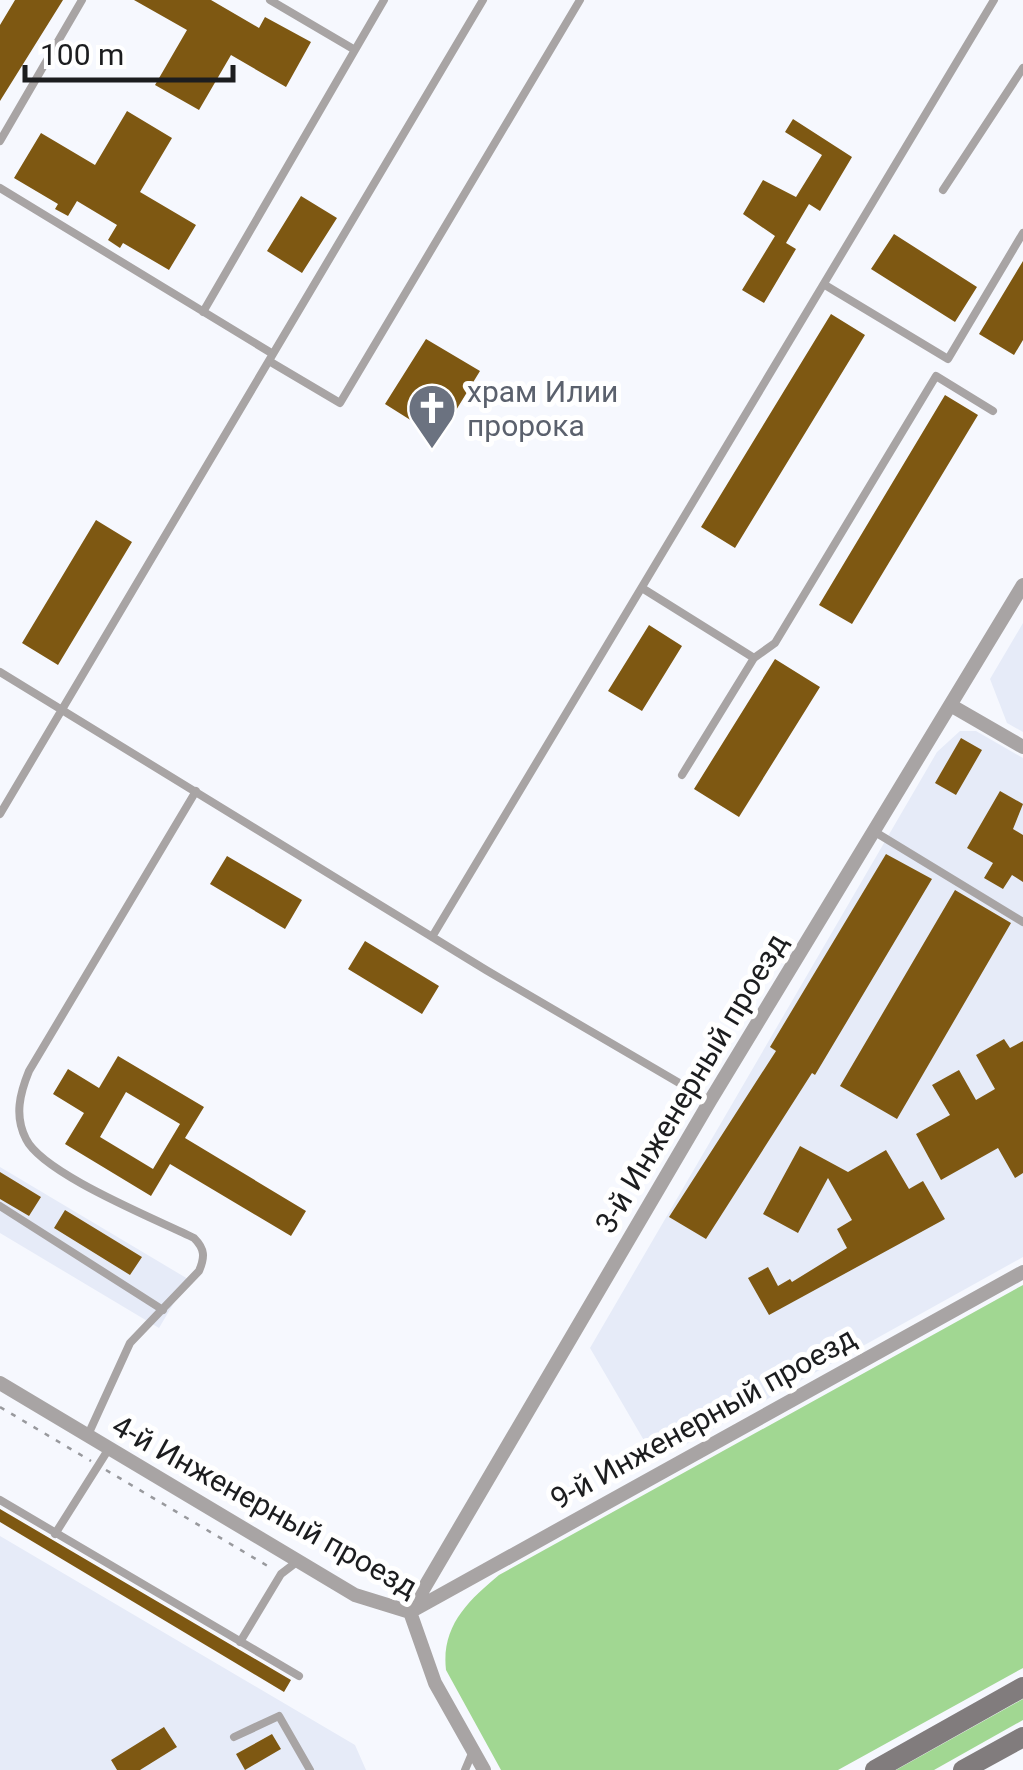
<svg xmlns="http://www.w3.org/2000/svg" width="1023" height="1770" viewBox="0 0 1023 1770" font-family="Roboto,sans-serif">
<rect width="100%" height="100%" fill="#f6f8fe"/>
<!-- built -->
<path fill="#e6ebf8" d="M1023 623V732L1007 723 990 679Z
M960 731H976L1023 758V1257L656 1461 590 1348 937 752Z
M0 1167 188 1279 159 1328 0 1233Z
M0 1536 355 1745 366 1770H0Z"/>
<!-- green -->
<path fill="#a1d792" d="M1023 1285V1668L838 1770H501L446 1670C441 1626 468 1601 499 1575Z
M1023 1699V1720L934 1770H896Z"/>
<!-- building -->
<path fill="#7e5812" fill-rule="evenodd" d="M15 0H63L0 101V25Z
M134 0H211L259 28 265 17 311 42 286 87 231 55 199 110 155 85 187 30Z
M127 111 172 138 140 192 196 225 169 270 123 243 120 248 108 240 117 225 77 201 68 216 55 209 58 204 14 178 41 133 95 165Z
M793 119 852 157 820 211 809 204 786 243 796 249 764 303 742 290 775 236 743 214 763 180 796 197 822 155 785 132Z
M301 196 337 218 302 273 267 251Z
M894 234 977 287 955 322 871 269Z
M1023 261V340L1014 355 979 334Z
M831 314 865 335 735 548 701 527Z
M426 339 480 371 439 438 385 404Z
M945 395 978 415 852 624 819 605Z
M96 520 132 542 58 665 22 643Z
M649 625 682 646 642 711 608 691Z
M775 659 820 687 739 817 694 789Z
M961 738 982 750 956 795 935 783Z
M1000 791 1023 804 1013 829 1023 835V882L1012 875 1003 889 984 878 993 863 967 848Z
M886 854 932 879 815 1075 812 1073 706 1239 669 1217 776 1051 770 1047Z
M227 856 302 900 285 929 210 884Z
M955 890 1011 923 897 1119 840 1086Z
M365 941 439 986 422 1014 348 969Z
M1004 1039 1010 1048 1023 1041V1173L1015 1178 998 1148 941 1180 916 1134 950 1115 932 1085 959 1070 976 1100 995 1089 976 1055Z
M118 1056 204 1107 185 1138 306 1211 291 1236 170 1164 151 1196 65 1144 84 1113 53 1094 68 1069 99 1088ZM126 1092 180 1124 153 1169 100 1137Z
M800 1146 848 1172 886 1150 909 1189 923 1181 945 1219 769 1315 748 1278 768 1267 778 1286 790 1279 792 1282 847 1248 837 1229 852 1220 828 1178 798 1233 763 1214Z
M0 1172 41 1197 29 1216 0 1199Z
M65 1210 142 1257 130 1275 54 1228Z
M0 1509 291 1680 284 1692 0 1522Z
M164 1727 177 1747 140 1770H117L111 1760Z
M272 1734 281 1749 245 1770 236 1754Z"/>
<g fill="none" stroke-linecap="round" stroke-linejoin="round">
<!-- path -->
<path stroke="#98999d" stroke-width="2.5" stroke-dasharray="5 8" stroke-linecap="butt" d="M0 1407 91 1461
M106 1470 271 1568"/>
<!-- lane -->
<path stroke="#a8a4a4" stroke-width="8" d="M270 0 355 50
M0 141 82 0
M0 188 273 354
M943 190 1023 68
M825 285 948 359 1023 233
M203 312 384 0
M269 361 340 403 580 0
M642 588 754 658 682 775
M754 658 775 643 936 376 993 411
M0 672 486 970 710 1101
M0 814 483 0
M875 832 1023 922
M432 937 994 0
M0 1206 163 1310
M87 1437 130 1343 199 1271C205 1257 205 1249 194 1238 156 1219 43 1174 26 1139 14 1116 20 1093 29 1071L196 791
M0 1500 299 1676
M55 1534 108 1450
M240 1642 281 1574 298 1561
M234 1737 279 1716 310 1770
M465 1770 473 1751"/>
<!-- street -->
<path stroke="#a8a4a4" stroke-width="14" d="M952 706 1023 747
M0 1383 355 1595 410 1612
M410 1612 710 1101 1023 585
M410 1612 1023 1272
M410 1612 435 1683 484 1770"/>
<!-- secondary -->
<path stroke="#817c7d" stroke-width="20" d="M875 1770 1023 1687
M963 1770 1023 1737"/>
</g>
<!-- icons -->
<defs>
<g id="church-pin" transform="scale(2.5)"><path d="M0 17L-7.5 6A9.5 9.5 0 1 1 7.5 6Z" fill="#6b7280" stroke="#fff"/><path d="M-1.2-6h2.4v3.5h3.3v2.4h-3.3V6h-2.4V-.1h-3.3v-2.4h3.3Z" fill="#fff"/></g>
</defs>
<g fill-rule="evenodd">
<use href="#church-pin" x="432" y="408"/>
</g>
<g text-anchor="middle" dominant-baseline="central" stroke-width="10" stroke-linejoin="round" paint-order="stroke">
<!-- worship labels -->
<g font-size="30" fill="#5b616d" stroke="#fff" text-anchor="start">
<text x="467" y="391">храм Илии<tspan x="467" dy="34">пророка</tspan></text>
</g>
<!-- street labels -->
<g font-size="30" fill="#1c1d1f" stroke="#fff">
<text transform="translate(691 1083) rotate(-59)">3-й Инженерный проезд</text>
<text transform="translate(703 1418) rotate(-29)">9-й Инженерный проезд</text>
<text transform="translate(265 1506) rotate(29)">4-й Инженерный проезд</text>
</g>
</g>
<!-- scale -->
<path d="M25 65v15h208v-15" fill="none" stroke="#1c1d1f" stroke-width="5"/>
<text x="40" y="65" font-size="30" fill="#1c1d1f" stroke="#ffffff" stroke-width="8" paint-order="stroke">100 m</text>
</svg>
